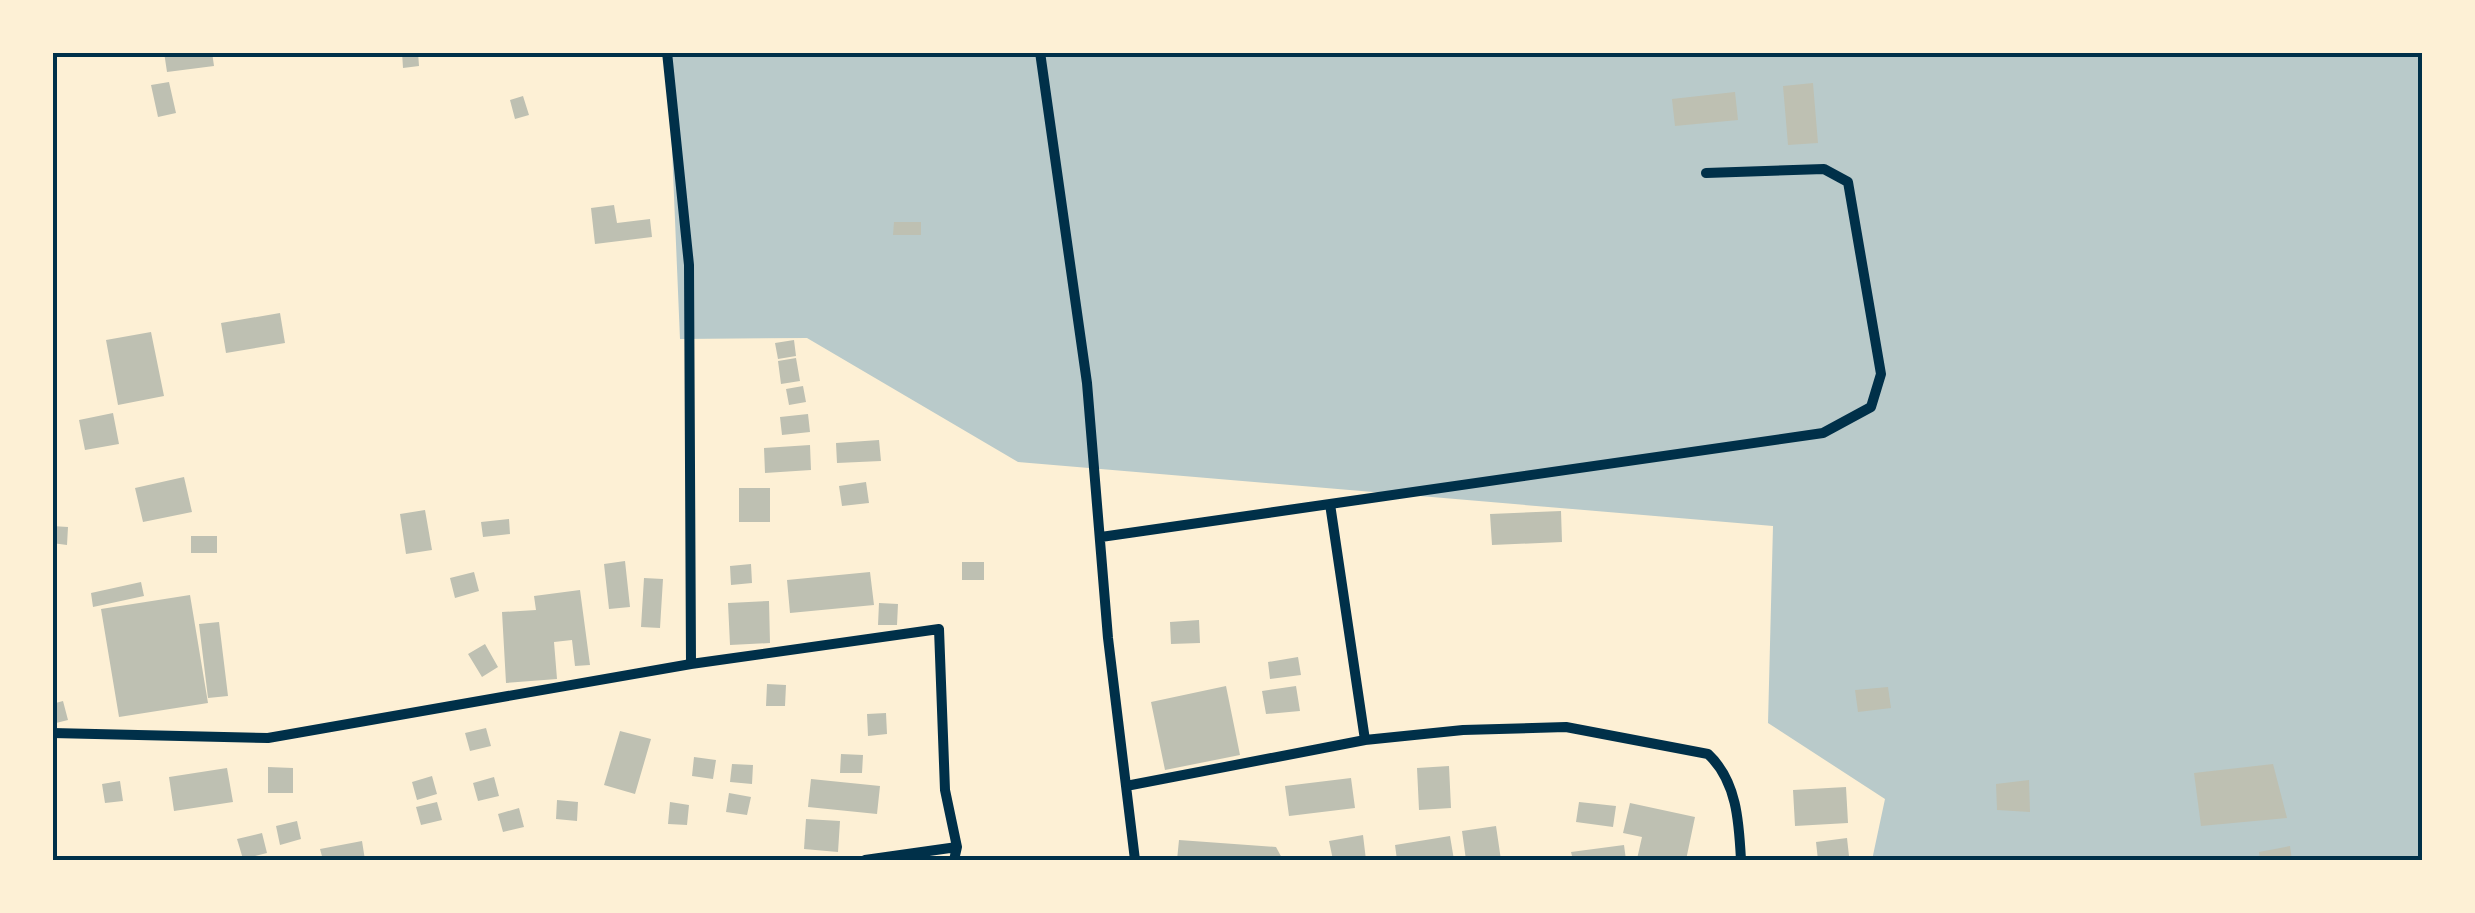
<svg xmlns="http://www.w3.org/2000/svg" width="2475" height="913" viewBox="0 0 2475 913" font-family="Spectral,serif">
<rect width="100%" height="100%" fill="#fdf0d5"/>
<!-- green -->
<path fill="#b9caca" d="M668 53H2422V860H1872L1885 799 1768 723 1773 526 1018 462 807 338 680 339Z"/>
<!-- building -->
<path fill="#bec0b2" d="M164 52H212L214 66 167 72Z
M402 52H418L419 66 403 68Z
M169 82 176 113 158 117 151 85Z
M1813 83 1818 143 1788 145 1783 86Z
M1735 92 1738 120 1675 126 1672 99Z
M523 96 529 115 515 119 510 100Z
M614 205 617 223 650 219 652 237 595 244 591 208Z
M894 222H921V235H893Z
M280 313 285 343 226 353 221 323Z
M151 332 164 396 118 405 106 340Z
M794 340 796 356 778 359 775 343Z
M796 358 800 381 781 384 778 361Z
M803 386 806 402 789 405 786 389Z
M113 413 119 444 85 450 79 420Z
M808 414 810 432 782 435 780 417Z
M879 440 881 461 837 463 836 443Z
M810 445 811 470 765 473 764 448Z
M184 477 192 512 143 522 135 488Z
M866 482 869 503 842 506 839 486Z
M739 488H770V522H739Z
M425 510 432 550 406 554 400 514Z
M1561 511 1562 542 1492 545 1490 514Z
M509 519 510 534 483 537 481 522Z
M52 526 68 527 67 545 52 543Z
M191 536H217V553H191Z
M625 561 630 607 609 609 604 564Z
M962 562H984V580H962Z
M751 564 752 583 731 585 730 566Z
M474 572 479 591 455 598 450 578Z
M870 572 874 605 790 613 787 580Z
M644 578 663 579 660 628 641 627Z
M141 582 144 596 93 607 91 593Z
M580 590 590 665 575 666 572 640 554 642 557 679 506 683 502 612 536 610 534 596Z
M190 595 208 703 119 717 101 609Z
M769 601 770 643 730 645 728 603Z
M879 603 898 604 897 625H878Z
M1199 620 1200 643 1171 644 1170 622Z
M219 622 228 696 208 698 199 624Z
M485 644 498 667 482 677 468 654Z
M1298 657 1301 675 1270 679 1268 662Z
M767 684 786 685 785 706H766Z
M1226 686 1240 755 1165 770 1151 702Z
M1296 686 1300 711 1266 714 1262 691Z
M1888 687 1891 708 1858 712 1855 690Z
M63 701 68 720 52 724V704Z
M886 713 887 734 868 736 867 714Z
M486 728 491 746 470 751 465 733Z
M620 731 651 739 635 794 604 785Z
M841 754 863 755 862 773H840Z
M694 757 716 760 713 779 692 776Z
M732 764 753 765 752 784 730 782Z
M2273 764 2287 818 2201 826 2194 773Z
M1449 766 1451 808 1419 810 1417 768Z
M268 767 293 768V793H268Z
M227 768 233 802 174 811 169 777Z
M432 776 437 794 417 800 412 782Z
M494 777 499 796 478 801 473 783Z
M1351 778 1355 808 1289 816 1285 786Z
M811 779 880 786 877 814 808 807Z
M2029 780 2030 812 1997 810 1996 784Z
M120 781 123 801 105 803 102 784Z
M1846 787 1848 823 1795 826 1793 790Z
M729 793 751 797 747 815 726 812Z
M557 800 578 802 577 821 556 819Z
M437 802 442 820 421 825 416 807Z
M670 802 689 805 687 825 668 824Z
M1579 802 1616 806 1613 827 1576 822Z
M1630 803 1695 817 1686 860 1637 859 1642 837 1623 833Z
M519 808 524 827 503 832 498 814Z
M806 819 840 821 838 852 804 849Z
M297 821 301 839 280 845 276 826Z
M1496 826 1501 860H1466L1462 831Z
M262 833 267 853 243 859 237 839Z
M1363 835 1366 860H1333L1329 841Z
M1450 836 1454 860H1397L1395 845Z
M1847 838 1849 856 1818 860 1816 842Z
M1179 840 1276 847 1283 860H1177Z
M362 841 365 860H323L320 849Z
M1624 845 1626 860H1573L1571 852Z
M2290 846 2292 860H2260L2259 852Z"/>
<g fill="none" stroke-linecap="round" stroke-linejoin="round">
<!-- minor -->
<path stroke="#003049" stroke-width="10" d="M667 52 689 265 691 664
M1040 52 1087 383 1108 638 1135 860
M1330 504 1365 740
M1101 537 1823 433 1871 407 1881 374 1848 182 1824 169 1706 173
M52 733 268 738 691 664 939 629 945 790 957 847 954 860
M1126 786 1365 740 1463 730 1566 727 1708 754C1737 781 1739 822 1741 860
M865 860 957 847"/>
</g>
<!-- border -->
<rect width="2475" height="913" fill="none" stroke="#fdf0d5" stroke-width="110"/>
<rect x="55" y="55" width="2365" height="803" fill="none" stroke="#003049" stroke-width="4"/>
</svg>
